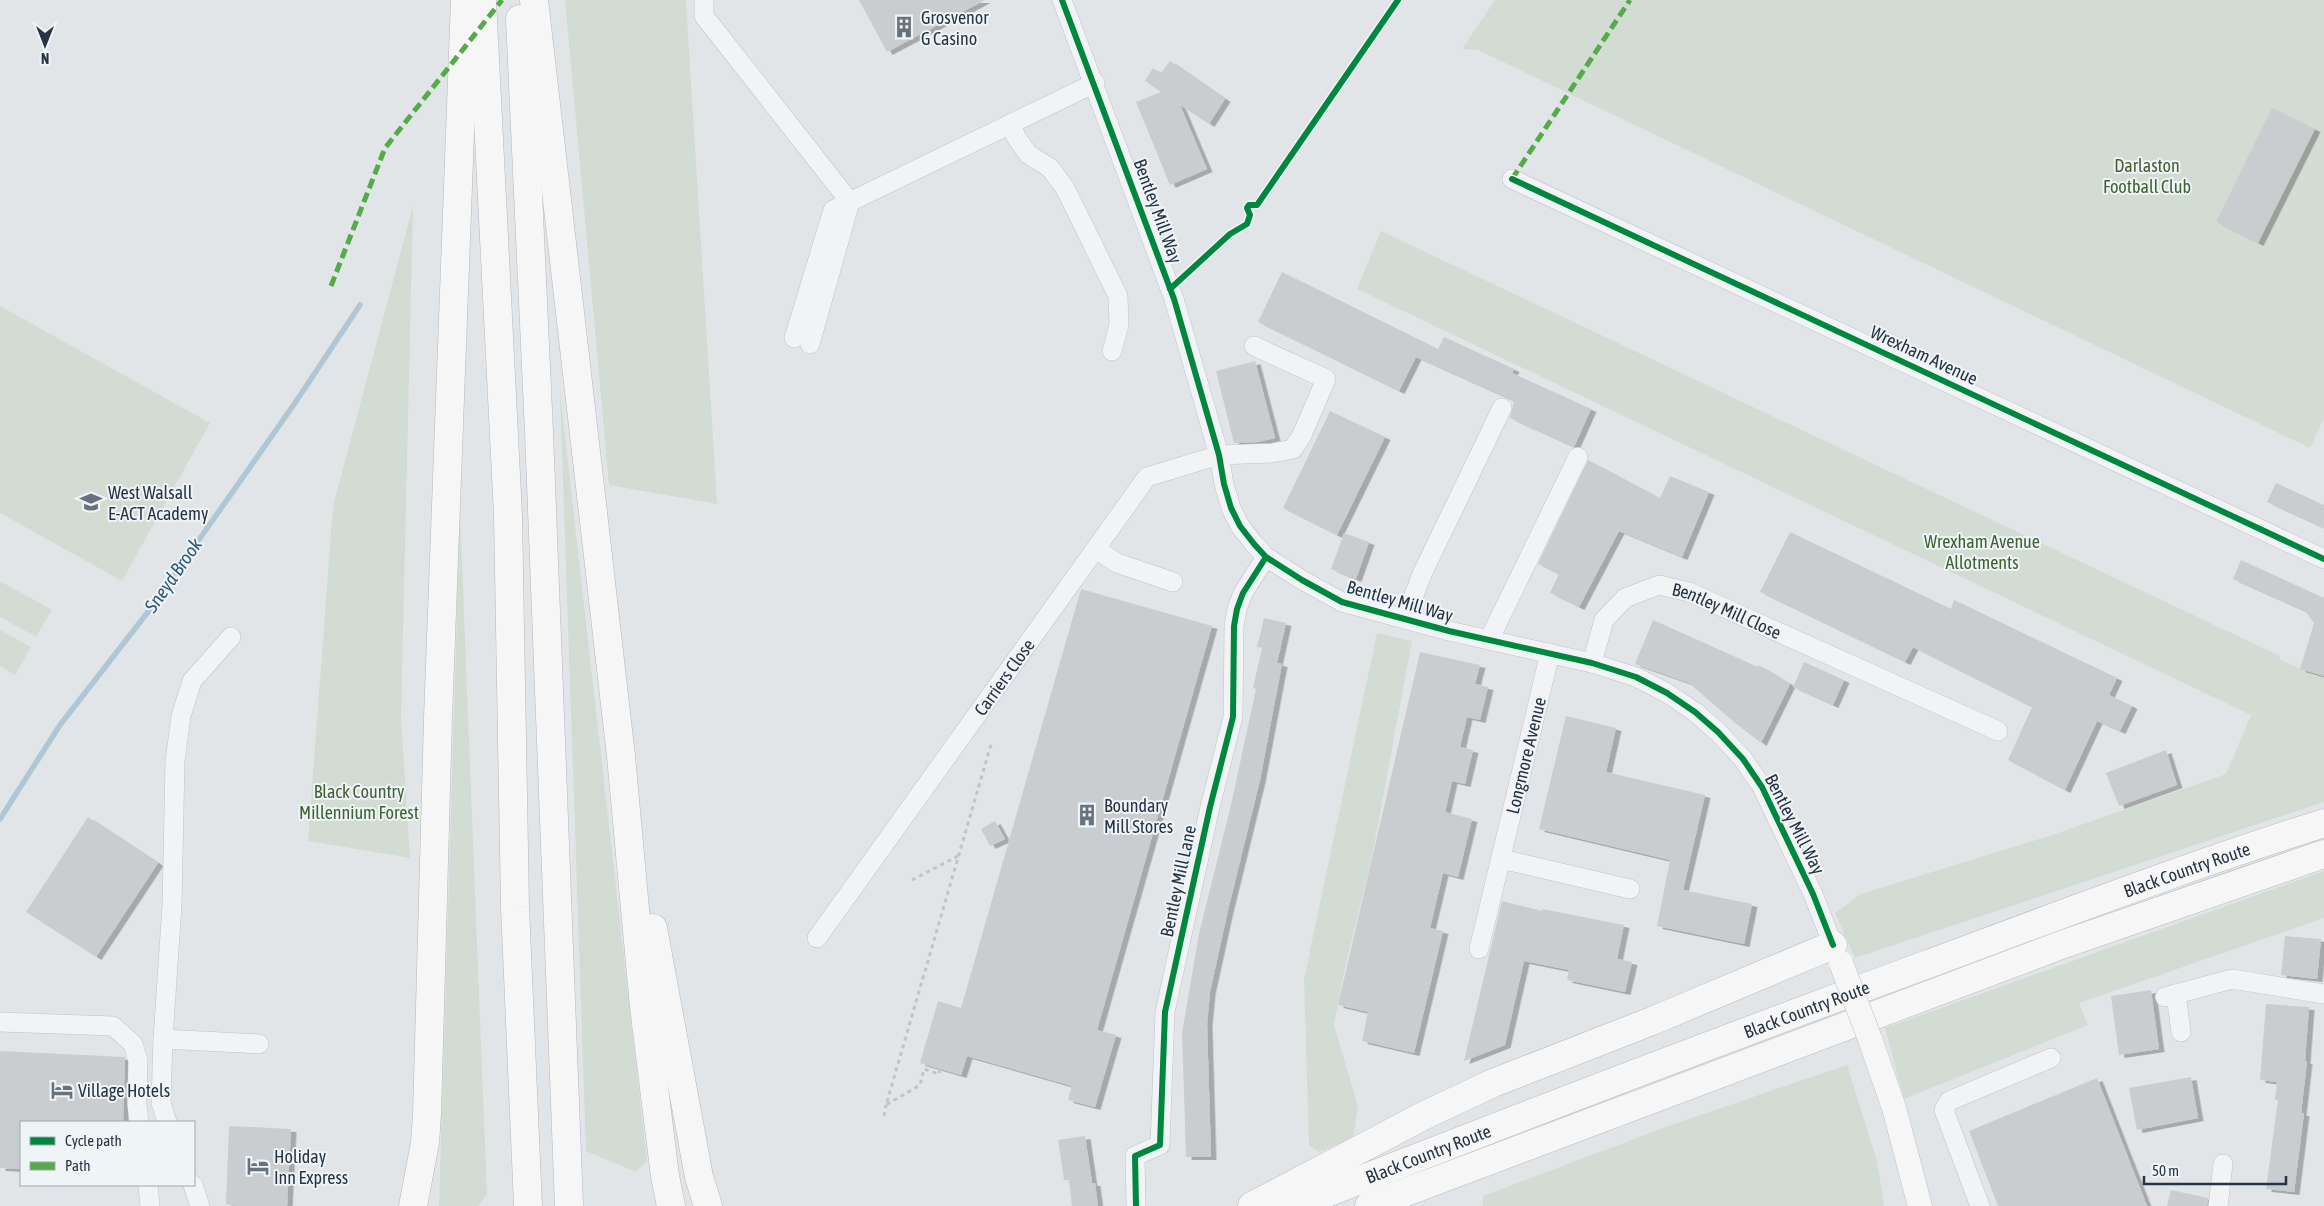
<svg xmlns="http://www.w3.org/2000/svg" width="2324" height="1206" viewBox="0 0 2324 1206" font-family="'Asap Condensed',sans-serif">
<defs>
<filter id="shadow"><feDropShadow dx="5.5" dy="3" stdDeviation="0" flood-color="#0004"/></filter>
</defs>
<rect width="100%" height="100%" fill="#e2e5e8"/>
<!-- green -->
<path fill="#d3dcd2" d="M565 0H686L717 504 609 485Z
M1495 0H2324V418L2310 448 1478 50 1462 49Z
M413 206 401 718 410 858 308 841 333 506Z
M1381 231 2280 656 2279 659 2300 669 2324 676V802L1855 958 1835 913 1861 894 2052 835 2226 774 2251 715 1357 289Z
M0 306 210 423 122 581 0 513Z
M560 393 647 1161 636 1172 586 1151Z
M460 513 487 1195 478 1206H439Z
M0 581 52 610 36 637 0 617Z
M0 630 31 647 15 675 0 666Z
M1377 633 1412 641 1372 857 1345 968 1334 1025 1358 1107 1353 1138 1319 1152 1309 1146 1304 979Z
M2324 871V918L2079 1003 2088 1025 1904 1099 1885 1028Z
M1847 1065 1877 1161 1884 1206H1483V1196L1674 1124Z"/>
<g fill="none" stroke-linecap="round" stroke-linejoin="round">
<!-- stream -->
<path stroke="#aec6d6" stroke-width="5.5" d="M0 819 60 725 151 608 295 403 360 305"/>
</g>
<!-- building -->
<path fill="#cacdd0" filter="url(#shadow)" d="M859 0H985L887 52Z
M1170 61 1225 99 1209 124 1180 105 1207 169 1170 185 1136 102 1161 92 1145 81 1153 68 1161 73Z
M2272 108 2315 129 2258 243 2216 222Z
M1282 272 1438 349 1444 337 1514 369 1512 373 1591 409 1574 447 1510 418 1514 401 1416 357 1399 391 1258 322Z
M1255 361 1275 438 1258 442 1234 443 1216 371Z
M1330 411 1385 437 1337 535 1283 508Z
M1588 460 1660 498 1670 476 1709 492 1682 557 1619 531 1579 607 1550 593 1559 574 1538 564Z
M2276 483 2324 505V528L2267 502Z
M1790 532 1951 609 1954 600 2117 678 2109 695 2132 706 2120 731 2097 721 2065 790 2008 760 2032 707 1913 647 1905 662 1760 592Z
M1344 533 1369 542 1356 579 1331 569Z
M2241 560 2324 598V676L2300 669 2314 623 2305 611 2233 579Z
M1081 589 1212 626 1097 1030 1116 1035 1095 1107 1068 1100 1072 1086 967 1056 961 1075 920 1063 938 1001 961 1008Z
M1264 618 1286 623 1277 663 1282 664 1260 780 1228 910 1210 992 1207 1024 1211 1157H1186L1182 1033 1199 934 1231 805 1256 689 1253 688 1262 648 1257 647Z
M1653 620 1758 667 1759 665 1790 684 1761 743 1734 722 1689 683 1635 664Z
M1420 652 1480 665 1475 684 1488 687 1480 720 1467 717 1460 747 1473 750 1465 784 1452 781 1445 812 1472 819 1458 877 1443 873 1430 928 1443 931 1414 1053 1362 1041 1368 1012 1338 1005Z
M1804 662 1844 680 1833 705 1793 687Z
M1566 716 1616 728 1606 772 1705 795 1683 890 1752 904 1744 944 1657 926 1670 860 1539 829Z
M2166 750 2177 785 2119 806 2106 773Z
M88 817 158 863 96 957 26 912Z
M995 821 1005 839 990 846 981 829Z
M1502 901 1542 911V909L1624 925 1617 959 1632 962 1625 992 1567 980 1569 970 1524 961 1505 1045 1464 1061Z
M2285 936 2321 939 2317 979 2281 975Z
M2151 990 2159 1049 2119 1055 2111 996Z
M2266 1004 2309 1007 2305 1061H2307L2301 1113H2304L2294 1192 2266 1189 2278 1100H2275L2277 1082 2260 1080Z
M0 1051 125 1057 123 1122H21V1169L0 1168Z
M2191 1077 2198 1118 2137 1130 2129 1088Z
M2097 1078 2147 1206H1998L1969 1131Z
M229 1126 291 1129 287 1206H236L226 1204Z
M1085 1136 1092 1183H1095L1098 1206H1072L1069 1180H1064L1058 1140Z
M2171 1190 2208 1198 2207 1206H2167Z"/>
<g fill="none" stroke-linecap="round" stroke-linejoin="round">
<!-- minor casing -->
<g stroke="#c0c3c6" stroke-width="20">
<g id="minor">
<path d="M704 0V16L850 202"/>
<path d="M1062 0 1174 299 1219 455 1224 484 1231 508 1240 526 1254 544 1266 557 1302 580 1342 602 1449 631 1592 663 1636 677 1667 693 1695 712 1718 732 1743 759 1762 787 1813 894 1833 945"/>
<path d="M1011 123 1016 137 1028 154 1050 168 1065 188 1118 296 1119 325 1112 351"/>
<path d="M1512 179 2324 559"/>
<path d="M794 338 833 210 1095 83"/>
<path d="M810 344 850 202"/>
<path d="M1096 549 1117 563 1173 582"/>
<path d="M1405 619 1422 574 1502 408"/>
<path d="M1489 640 1578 457"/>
<path id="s1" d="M1592 663 1604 620 1625 598 1659 585 1689 592 1998 731"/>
<path d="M1501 859 1630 889"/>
<path id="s2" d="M817 938 1147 477 1219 455 1272 453 1293 449 1302 435 1326 379 1254 346"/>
<path id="s3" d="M1479 949 1550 653"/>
<path d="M2176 994 2181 1032"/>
<path d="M2165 997 2232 979 2324 994"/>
<path d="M0 1022 113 1026 133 1044 138 1061 137 1104 139 1122"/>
<path d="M163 1039 259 1044"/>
<path d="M167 1122 161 1103 163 1039 172 905 175 761 181 716 192 681 231 637"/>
<path d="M148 1185 150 1206"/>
<path d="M193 1185 200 1206"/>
<path d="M1136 1206 1135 1156 1160 1145 1165 1012 1210 807 1233 717 1234 626 1237 609 1243 593 1266 557"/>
<path d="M1980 1206 1944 1110 1949 1101 2051 1058"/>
<path d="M2218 1206 2223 1164"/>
</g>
</g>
<!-- major casing -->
<g stroke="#bec2c6" stroke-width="25">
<path id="major" d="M1870 1039 1894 1108 1920 1206"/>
</g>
<!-- highway casing -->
<g stroke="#b4b8bd" stroke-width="29">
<g id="highway">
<path d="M482 0 508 515 515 907 528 1206"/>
<path d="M534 0 621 756 644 1007 665 1176 671 1206"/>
<path d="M520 19 539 432 569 1206"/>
<path d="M653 928 699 1177 708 1206"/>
<path d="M413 1206 425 1143 427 1114 438 718 465 0"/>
<path d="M1252 1206 1425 1115 1493 1083 1652 1021 1833 945"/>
<path id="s4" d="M1294 1206C1504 1123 1716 1042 1928 964 2060 915 2191 865 2324 823"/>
<path d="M1369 1206 2061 945 2324 854"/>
</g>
</g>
<!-- path -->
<path stroke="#c0c4c8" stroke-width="3" stroke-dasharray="4 4" stroke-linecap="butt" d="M912 880 958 856
M940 1069 939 1074 924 1069 920 1085 886 1105 992 741
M884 1116 886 1105"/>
<!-- minor -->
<use href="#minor" stroke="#f2f3f4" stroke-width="19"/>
<!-- major -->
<use href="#major" stroke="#f6f6f7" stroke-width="24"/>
<!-- highway -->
<use href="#highway" stroke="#f6f6f7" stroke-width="28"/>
<!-- major-bridge casing -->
<g stroke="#bec2c6" stroke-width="25" stroke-linecap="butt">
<path id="major-bridge" d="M1841 963 1870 1039"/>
</g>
<!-- major-bridge -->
<use href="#major-bridge" stroke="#f6f6f7" stroke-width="24"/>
<!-- quiet -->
<path stroke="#53ac47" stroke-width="5" stroke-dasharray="10 5" stroke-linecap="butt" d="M1512 179 1630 0
M331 286 385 148 502 0"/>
<!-- cycleway casing -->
<g stroke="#eff4f7" stroke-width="9">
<path id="cycleway" d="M1062 0 1174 299 1219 455 1224 484 1231 508 1240 526 1254 544 1266 557 1302 580 1342 602 1449 631 1592 663 1636 677 1667 693 1695 712 1718 732 1743 759 1762 787 1813 894 1833 945
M1512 179 2324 559
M1170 289 1230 234 1247 224 1250 215 1247 208 1249 205H1257L1398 0
M1136 1206 1135 1156 1160 1145 1165 1012 1210 807 1233 717 1234 626 1237 609 1243 593 1266 557"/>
</g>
<!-- cycleway -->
<use href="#cycleway" stroke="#00873e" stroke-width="6"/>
</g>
<!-- icons -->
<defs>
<g id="building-bare" transform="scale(1.725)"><path d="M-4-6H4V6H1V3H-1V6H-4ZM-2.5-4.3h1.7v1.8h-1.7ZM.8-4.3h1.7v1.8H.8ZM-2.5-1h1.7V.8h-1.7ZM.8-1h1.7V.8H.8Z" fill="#68727d" stroke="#eff4f7" stroke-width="2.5" paint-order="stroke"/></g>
<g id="school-bare" transform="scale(1.725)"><path d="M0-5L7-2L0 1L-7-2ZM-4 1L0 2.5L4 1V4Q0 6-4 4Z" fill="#68727d" stroke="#eff4f7" stroke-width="2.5" paint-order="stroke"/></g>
<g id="hotel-bare" transform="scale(1.725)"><path d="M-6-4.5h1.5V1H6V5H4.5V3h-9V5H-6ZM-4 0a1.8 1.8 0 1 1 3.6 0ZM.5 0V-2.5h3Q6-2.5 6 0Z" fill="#68727d" stroke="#eff4f7" stroke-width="2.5" paint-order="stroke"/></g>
</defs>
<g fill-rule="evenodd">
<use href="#building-bare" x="904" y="27"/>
<use href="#school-bare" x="91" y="502"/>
<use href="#building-bare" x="1087" y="815"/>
<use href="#hotel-bare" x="62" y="1090"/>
<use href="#hotel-bare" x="258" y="1166"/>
</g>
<g text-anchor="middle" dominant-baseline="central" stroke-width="4" stroke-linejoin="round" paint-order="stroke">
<!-- poi labels -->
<g font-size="18" fill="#263443" stroke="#eff4f7" text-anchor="start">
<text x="921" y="17">Grosvenor<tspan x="921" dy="21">G Casino</tspan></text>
<text x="108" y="492">West Walsall<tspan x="108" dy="21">E-ACT Academy</tspan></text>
<text x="1104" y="805">Boundary<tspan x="1104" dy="21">Mill Stores</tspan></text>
<text x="78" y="1090">Village Hotels</text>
<text x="274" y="1156">Holiday<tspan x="274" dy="21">Inn Express</tspan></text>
</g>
<!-- park labels -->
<g font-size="18" fill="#406132" stroke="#eff4f7">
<text x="2147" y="165">Darlaston<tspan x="2147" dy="21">Football Club</tspan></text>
<text x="1982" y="541">Wrexham Avenue<tspan x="1982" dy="21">Allotments</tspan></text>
<text x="359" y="791">Black Country<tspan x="359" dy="21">Millennium Forest</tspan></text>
</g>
<!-- street labels -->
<g font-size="18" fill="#263443" stroke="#eff4f7">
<text transform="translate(1158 211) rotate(70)">Bentley Mill Way</text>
<text transform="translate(1924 355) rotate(25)">Wrexham Avenue</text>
<text transform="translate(1400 601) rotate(16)">Bentley Mill Way</text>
<text stroke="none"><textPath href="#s1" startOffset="184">Bentley Mill Close</textPath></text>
<text stroke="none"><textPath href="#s2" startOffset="321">Carriers Close</textPath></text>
<text stroke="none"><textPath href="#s3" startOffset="199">Longmore Avenue</textPath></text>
<text transform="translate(1795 824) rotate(63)">Bentley Mill Way</text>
<text stroke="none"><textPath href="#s4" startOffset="954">Black Country Route</textPath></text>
<text transform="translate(1178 881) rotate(-78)">Bentley Mill Lane</text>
<text stroke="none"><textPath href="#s4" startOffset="549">Black Country Route</textPath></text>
<text stroke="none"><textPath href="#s4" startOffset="144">Black Country Route</textPath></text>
</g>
<!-- water labels -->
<g font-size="19" font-style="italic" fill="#2c587c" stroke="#eff4f7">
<text transform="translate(173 575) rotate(-55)">Sneyd Brook</text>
</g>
</g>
<!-- legend -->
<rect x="20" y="1121" width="175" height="65" fill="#eff4f7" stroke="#9fa7af"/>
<rect x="30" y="1137" width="25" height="8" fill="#00873e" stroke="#9fa7af"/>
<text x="65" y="1146" font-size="15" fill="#263443">Cycle path</text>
<rect x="30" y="1162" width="25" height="8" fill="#53ac47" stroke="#9fa7af"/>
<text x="65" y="1171" font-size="15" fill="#263443">Path</text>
<!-- north arrow -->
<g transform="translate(45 45) rotate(180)" stroke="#eff4f7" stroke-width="4" paint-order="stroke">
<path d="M0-4L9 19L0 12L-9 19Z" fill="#263443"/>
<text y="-8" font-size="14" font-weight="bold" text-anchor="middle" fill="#263443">N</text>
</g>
<!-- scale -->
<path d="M2144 1176v8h142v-8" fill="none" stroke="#263443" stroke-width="2.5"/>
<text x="2152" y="1176" font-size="15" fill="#263443" stroke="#eff4f7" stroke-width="4" paint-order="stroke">50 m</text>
</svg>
